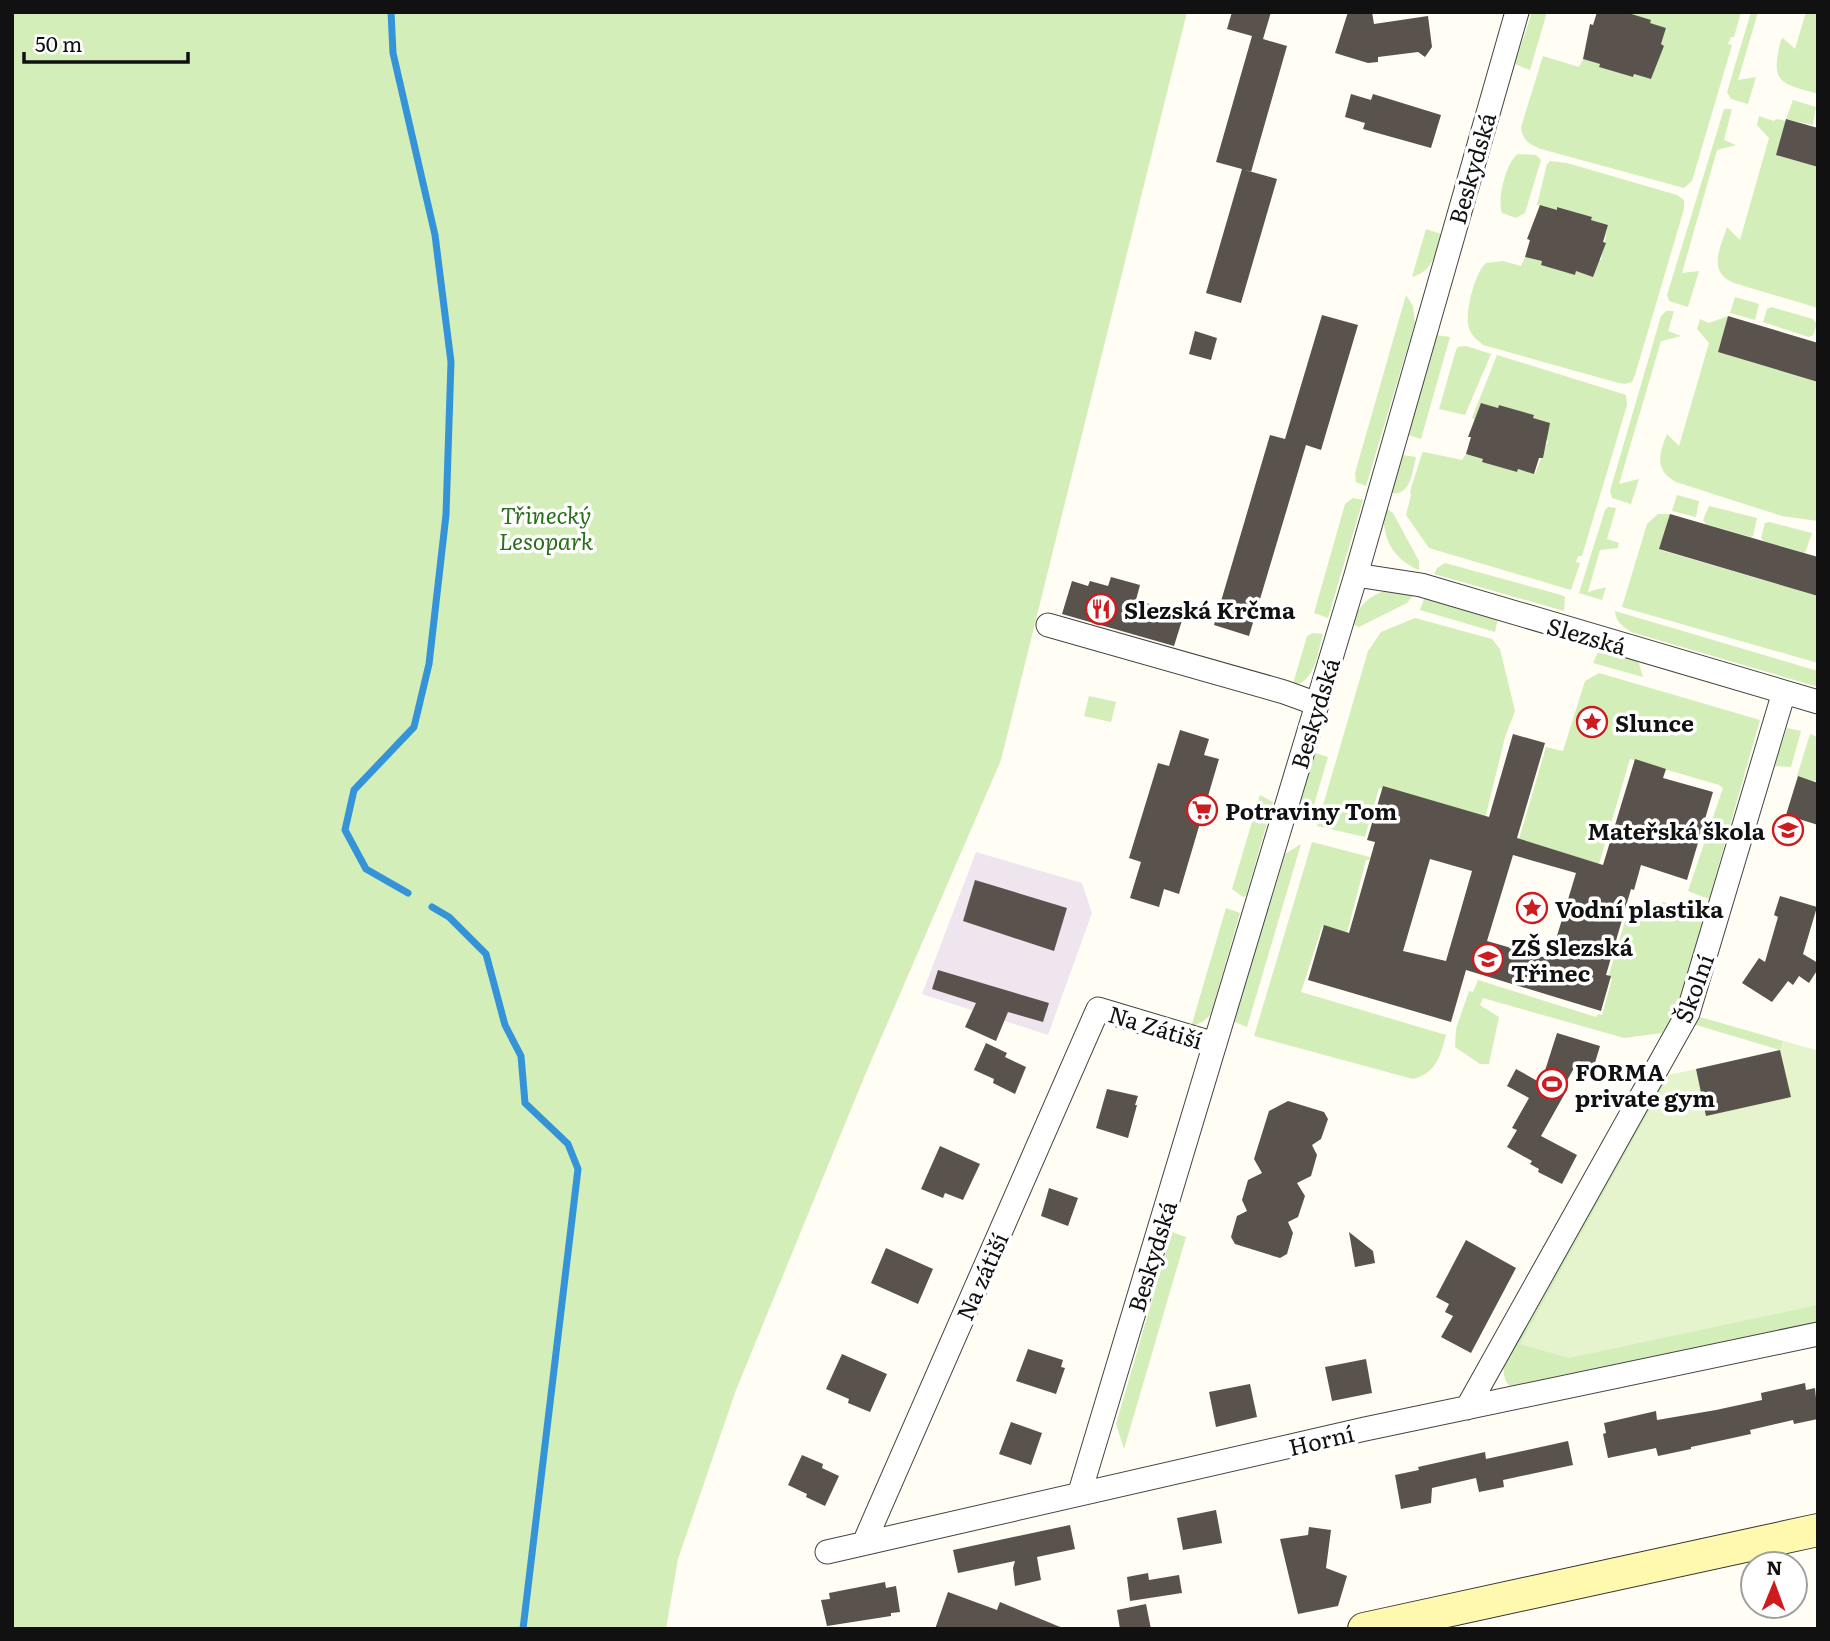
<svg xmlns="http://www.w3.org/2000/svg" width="1830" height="1641" viewBox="0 0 1830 1641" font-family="Literata,serif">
<rect width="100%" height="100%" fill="#fffdf4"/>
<!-- industrial -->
<path fill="#eee5ef" d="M976 852 1082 883 1092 913 1048 1035 922 994Z"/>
<!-- green -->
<path fill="#d3eeb9" d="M12 12H1187L1001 760 865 1075 736 1390 678 1559 666 1629H12Z
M1532 12H1547L1530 70 1515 64Z
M1625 12H1741L1734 37H1731L1728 44 1732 45 1692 181 1684 188 1541 149C1530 145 1522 140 1521 127L1543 56 1579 67 1583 59 1600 64 1599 67 1633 77 1634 74 1651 79 1664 46 1661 44 1666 28 1650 23V20Z
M1751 12H1758L1738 80 1756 77 1748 104 1731 99 1727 92Z
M1806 12H1818V94C1779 83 1770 83 1781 40L1783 38 1795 49Z
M1793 100 1816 107 1813 125 1786 119Z
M1724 109H1732L1724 140 1736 145 1717 150 1682 273 1699 271 1688 307 1669 301 1667 295Z
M1759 116 1774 121 1777 119 1786 121 1776 155 1818 167V308L1734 283C1707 272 1720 249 1727 227L1740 240 1769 138 1757 125Z
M1518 154 1536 155 1541 160 1525 213 1516 218 1502 213C1497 199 1506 162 1518 154Z
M1550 161 1567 163 1677 195 1684 200V209L1635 375 1632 382 1624 384 1615 382 1483 345C1477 340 1471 335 1469 328 1464 314 1475 272 1486 263L1503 261 1521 266 1525 257 1542 261 1541 265 1575 275 1576 271 1592 276 1598 260H1601L1608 225 1591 220 1592 217 1558 207 1557 210 1537 205 1547 164Z
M1426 229 1441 234C1435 253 1434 271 1412 277Z
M1406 295 1413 306 1415 323 1366 486 1356 482 1355 473Z
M1735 297 1759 304 1755 320 1730 313Z
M1771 307 1813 319 1817 324 1813 335 1809 337 1763 322 1767 309Z
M1666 311H1674L1668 331 1681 336 1661 341 1619 484 1639 479 1631 504 1612 498 1610 491 1661 316Z
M1728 316 1718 352 1818 382V521L1782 516 1676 482C1654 470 1659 454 1667 434L1679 446 1709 343 1697 329 1700 319 1709 323Z
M1436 335 1450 337 1421 439 1402 433Z
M1466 346 1491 354 1465 415 1439 409 1456 350 1458 347Z
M1497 355 1626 395 1627 405 1582 556H1578L1576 562 1580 563 1571 590 1429 548 1406 515 1411 495 1410 492 1422 453 1424 452 1462 460 1466 454 1483 459V462L1516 472 1518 469 1535 474 1548 441 1533 418V415L1500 405 1498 408 1482 403 1476 420 1472 418Z
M1401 455 1416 457C1412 472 1411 497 1390 493Z
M1677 495 1699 501 1696 517 1672 511Z
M1353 498 1363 500 1328 618 1314 613 1345 504Z
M1709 506 1757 518 1753 536 1751 537 1706 524 1703 520Z
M1385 507 1393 513 1419 561V570C1392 559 1380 535 1385 507Z
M1608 507 1616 508 1607 539 1619 543 1618 548 1600 550 1588 592 1606 587 1602 600 1579 593 1605 510Z
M1658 514H1670L1660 550 1818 596V663L1622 607 1647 524Z
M1769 522 1812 533 1805 553 1764 541 1761 538 1765 523Z
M1445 563 1561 595 1565 597 1564 611 1434 574 1437 568Z
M1389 590 1414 594 1407 603 1359 627 1352 624C1358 606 1370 594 1389 590Z
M1425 596 1498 618 1495 632 1420 610Z
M1615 611 1818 671V687L1631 632C1622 626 1616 622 1615 611Z
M1415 618 1492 639 1500 649 1515 711 1505 737 1485 819 1379 788 1365 837 1317 826 1368 651 1381 632Z
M1313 633 1323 634C1317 654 1316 681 1292 687L1307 636Z
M1607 651 1638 660 1643 677 1593 663 1598 652Z
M1599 673 1760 720 1709 899 1688 891 1723 788 1719 785 1630 759 1599 864 1519 839 1546 747 1563 751 1585 681Z
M1089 696 1116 702 1111 722 1084 716Z
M1787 728 1801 731 1791 767 1774 766 1770 762 1775 748 1780 749Z
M1810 734 1818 737V782L1797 776Z
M1313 752 1328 757 1311 815 1299 803Z
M1260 795 1273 802 1272 806 1269 805 1266 814 1269 816 1246 896 1243 897 1232 889Z
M1312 842 1370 857 1369 860H1366L1347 933 1322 927 1301 992 1446 1035C1440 1057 1436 1073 1413 1079L1254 1036Z
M1301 844 1247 1027 1233 1021 1281 864 1285 854Z
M1663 902 1706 914C1694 953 1687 1001 1662 1033L1624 1038 1483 998 1480 1005 1499 1017 1489 1064H1480L1455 1047 1456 1029 1469 991 1473 992 1478 980 1596 1017 1598 1014 1602 1015 1612 979 1608 978 1628 911 1654 917 1661 903Z
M1226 908 1240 913 1211 1014 1204 1021 1191 1027Z
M1693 1015 1818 1051 1707 1116 1780 1050 1693 1024Z
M1676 1073 1818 1280V1323L1513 1388C1503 1383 1504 1372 1503 1363L1654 1090 1669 1075Z
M1172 1232 1186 1237 1124 1449 1116 1424Z"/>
<!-- pitch -->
<path fill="#e5f4cc" d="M1783 1041 1818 1051V1305L1569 1358 1520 1344 1669 1075 1780 1050Z"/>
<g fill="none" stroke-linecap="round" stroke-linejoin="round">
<!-- stream -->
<path stroke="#3593d8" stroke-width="7" d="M391 12 393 53 435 235 451 362 446 515 429 664 414 727 354 790 345 830 366 869 408 893
M432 907 449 917 486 954 505 1025 521 1056 525 1103 568 1144 578 1169 523 1629"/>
</g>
<!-- building -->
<path fill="#5a524c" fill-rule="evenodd" d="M1232 12H1271L1263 39 1287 46 1251 172 1245 170 1277 179 1241 303 1206 293 1242 169 1216 162 1252 36 1227 29Z
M1348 12H1372L1374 24 1428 16 1432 47 1425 57 1418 52 1378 57V62L1368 63 1335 53Z
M1597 12H1625L1651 20 1650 23 1666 28 1661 44 1664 46 1651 79 1634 74 1633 77 1599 67 1600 64 1583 59 1590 24 1593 25Z
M1351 94 1371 100 1373 94 1441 115 1431 148 1363 129 1365 123 1345 117Z
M1786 119 1818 128V167L1776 155Z
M1540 205 1557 210V207L1592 217 1591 220 1608 225 1603 242 1606 243 1593 277 1576 271 1575 275 1541 265 1542 261 1525 257 1530 240 1527 239Z
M1322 315 1358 325 1321 450 1306 445 1249 636 1214 625 1270 435 1285 439Z
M1728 316 1818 343V382L1718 352Z
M1195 331 1217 338 1211 360 1189 354Z
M1481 403 1498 408 1499 405 1534 415 1533 418 1550 423 1543 458H1539L1534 474 1518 469 1517 472 1482 462 1483 459 1466 454 1471 437H1468Z
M1670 514 1818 557V596L1659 549Z
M1111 577 1140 585 1136 600 1184 614 1174 646 1062 614 1072 581 1088 586 1090 581 1108 586Z
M1180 730 1209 739 1204 755 1219 759 1179 894 1164 889 1159 907 1130 898 1141 862 1129 858 1158 763 1169 766Z
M1513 734 1545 743 1517 838 1603 865 1635 759 1666 769 1663 778 1713 792 1687 880 1641 865 1634 890 1631 889 1606 975 1611 976 1601 1011 1466 970 1451 1022 1308 980 1324 925 1349 933 1375 842 1367 840 1383 786 1489 817ZM1513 855 1576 873 1550 959 1487 941ZM1430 859 1472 871 1446 961 1403 951Z
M1798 776 1818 783V825L1786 815Z
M975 880 1067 908 1054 951 963 921Z
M1780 896 1817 907 1803 954 1818 963V969L1809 983 1799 976 1793 985 1788 981 1772 1002 1742 983 1759 958 1765 962 1778 917 1774 915Z
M938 970 1049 1003 1043 1022 1008 1012 996 1041 965 1027 976 1003 932 989Z
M1557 1033 1600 1046 1594 1066 1578 1061 1560 1093 1564 1095 1541 1136 1577 1155 1562 1184 1538 1172 1539 1169 1530 1164 1532 1161 1507 1147 1517 1130 1512 1128 1529 1098 1507 1086 1516 1069 1541 1083Z
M986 1043 1007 1053 1005 1057 1026 1067 1015 1094 993 1083 994 1079 974 1070Z
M1780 1050 1791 1097 1706 1116 1696 1069Z
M1107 1089 1138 1096 1135 1105H1137L1128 1138 1096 1128Z
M1288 1101 1324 1112 1328 1119 1321 1139 1312 1145 1317 1155 1311 1176 1297 1183 1305 1196 1298 1217 1288 1222 1293 1233 1287 1254 1280 1258 1235 1244 1231 1237 1237 1216 1247 1211 1242 1200 1248 1180 1262 1173 1254 1159 1269 1111Z
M940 1146 980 1164 963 1200 945 1193 943 1198 921 1189Z
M1049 1188 1078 1198 1068 1226 1041 1216Z
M1349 1232 1373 1251 1375 1263 1355 1267Z
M1466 1240 1516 1268 1471 1353 1441 1337 1453 1316 1445 1312 1449 1304 1436 1297Z
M886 1248 933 1269 918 1304 871 1283Z
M1028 1349 1063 1360 1061 1367 1065 1368 1056 1394 1016 1381Z
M842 1354 887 1374 870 1412 848 1403 849 1399 826 1389Z
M1366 1359 1372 1393 1332 1401 1325 1367Z
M1805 1383 1806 1390 1815 1388 1818 1419 1794 1424 1793 1420 1750 1430 1751 1434 1691 1447V1449L1658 1456 1656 1448 1608 1458 1603 1434 1606 1433 1604 1423 1656 1411 1657 1420 1716 1410 1762 1400 1761 1393Z
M1250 1384 1257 1417 1216 1427 1209 1392Z
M1011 1422 1042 1433 1031 1465 999 1454Z
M1568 1441 1573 1465 1503 1480 1504 1487 1479 1492 1476 1478 1432 1488 1431 1503 1401 1509 1395 1475 1419 1470 1418 1467 1485 1452 1486 1459Z
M802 1455 823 1464 822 1468 839 1476 825 1506 806 1497 807 1494 788 1485Z
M1216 1510 1222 1543 1183 1550 1177 1518Z
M1070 1525 1075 1549 1037 1557 1041 1580 1015 1586 1013 1568 1015 1561 958 1573 953 1550Z
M1309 1527 1331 1530 1326 1568 1347 1576 1338 1606 1298 1614 1280 1539 1308 1535Z
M1148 1573 1149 1580 1179 1575 1182 1593 1130 1601 1127 1577Z
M885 1582 886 1588 896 1586 900 1612 891 1613V1616L827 1626 821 1600 830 1599 829 1593Z
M948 1592 997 1610 1000 1602 1065 1629H935Z
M1146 1604 1151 1629H1120L1117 1610Z"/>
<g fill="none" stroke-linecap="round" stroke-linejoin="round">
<!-- minor casing -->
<g stroke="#444" stroke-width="25">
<path id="minor" d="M1356 575 1421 585 1818 702
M1048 625 1284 692 1317 704
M1467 1408 1688 1013 1784 692
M1080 1492 1356 575 1517 12
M864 1543 1098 1009 1215 1044
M827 1552 1365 1429 1818 1334"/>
</g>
<!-- secondary casing -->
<g stroke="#333" stroke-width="34">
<path id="secondary" d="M1364 1629 1818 1530"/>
</g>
<!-- minor -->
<use href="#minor" stroke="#fff" stroke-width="23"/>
<!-- secondary -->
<use href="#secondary" stroke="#fff8af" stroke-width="32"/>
</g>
<!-- icons -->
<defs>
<g id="restaurant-ring" transform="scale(1.575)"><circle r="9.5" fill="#fff" stroke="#cd1c20" stroke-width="1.5"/><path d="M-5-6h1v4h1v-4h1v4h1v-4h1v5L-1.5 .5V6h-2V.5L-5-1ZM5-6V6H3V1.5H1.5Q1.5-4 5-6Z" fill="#cd1c20"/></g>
<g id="sight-ring" transform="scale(1.575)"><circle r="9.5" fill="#fff" stroke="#cd1c20" stroke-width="1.5"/><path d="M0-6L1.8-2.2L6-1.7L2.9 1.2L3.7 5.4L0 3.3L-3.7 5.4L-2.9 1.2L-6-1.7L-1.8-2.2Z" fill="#cd1c20"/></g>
<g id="supermarket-ring" transform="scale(1.575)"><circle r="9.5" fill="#fff" stroke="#cd1c20" stroke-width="1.5"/><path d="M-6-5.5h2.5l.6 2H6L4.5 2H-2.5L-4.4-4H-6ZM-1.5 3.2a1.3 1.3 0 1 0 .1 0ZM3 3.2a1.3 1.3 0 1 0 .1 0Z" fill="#cd1c20"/></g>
<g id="school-ring" transform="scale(1.575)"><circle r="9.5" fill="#fff" stroke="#cd1c20" stroke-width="1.5"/><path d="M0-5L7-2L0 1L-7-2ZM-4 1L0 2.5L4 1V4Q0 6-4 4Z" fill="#cd1c20"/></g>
<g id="stadium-ring" transform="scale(1.575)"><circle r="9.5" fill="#fff" stroke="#cd1c20" stroke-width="1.5"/><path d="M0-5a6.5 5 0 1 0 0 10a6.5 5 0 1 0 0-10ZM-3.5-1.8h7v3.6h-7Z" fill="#cd1c20"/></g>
</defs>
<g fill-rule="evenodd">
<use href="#restaurant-ring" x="1101" y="609"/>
<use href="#sight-ring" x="1592" y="722"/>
<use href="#supermarket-ring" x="1202" y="810"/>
<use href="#school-ring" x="1788" y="830"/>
<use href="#sight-ring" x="1532" y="908"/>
<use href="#school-ring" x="1488" y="959"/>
<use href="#stadium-ring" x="1552" y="1084"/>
</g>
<g text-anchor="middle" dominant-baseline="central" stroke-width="7" stroke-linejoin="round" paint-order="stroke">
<!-- street labels -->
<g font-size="23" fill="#111" stroke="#fff">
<text transform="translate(1471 168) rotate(-74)">Beskydská</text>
<text transform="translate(1587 635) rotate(16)">Slezská</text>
<text transform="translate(1314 713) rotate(-73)">Beskydská</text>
<text transform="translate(1693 988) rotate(-70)">Školní</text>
<text transform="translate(1156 1026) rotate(17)">Na Zátiší</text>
<text transform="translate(1151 1256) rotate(-73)">Beskydská</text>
<text transform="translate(981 1276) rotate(-66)">Na zátiší</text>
<text transform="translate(1321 1439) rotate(-13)">Horní</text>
</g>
<!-- park labels -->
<g font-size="23" font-style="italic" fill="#2a6f1a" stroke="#fff">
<text x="546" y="514">Třinecký<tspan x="546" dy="26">Lesopark</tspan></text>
</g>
<!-- poi labels -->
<g font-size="23" font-weight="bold" fill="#111" stroke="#fff" text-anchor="start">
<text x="1124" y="609">Slezská Krčma</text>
<text x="1615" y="722">Slunce</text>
<text x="1225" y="810">Potraviny Tom</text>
<text x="1765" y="830" text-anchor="end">Mateřská škola</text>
<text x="1555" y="908">Vodní plastika</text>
<text x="1511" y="946">ZŠ Slezská<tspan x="1511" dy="26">Třinec</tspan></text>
<text x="1575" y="1071">FORMA<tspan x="1575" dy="26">private gym</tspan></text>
</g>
</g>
<!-- border -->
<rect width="1830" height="1641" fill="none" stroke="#111111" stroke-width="28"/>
<!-- north arrow -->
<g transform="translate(1774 1585) rotate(1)"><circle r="33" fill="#ffffff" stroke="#a0a0a0" stroke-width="2"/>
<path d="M0-5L12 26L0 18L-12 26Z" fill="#cd1c20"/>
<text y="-10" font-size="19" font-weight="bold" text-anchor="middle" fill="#111111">N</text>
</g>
<!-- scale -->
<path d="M24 52v10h164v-10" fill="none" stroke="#111111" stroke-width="3.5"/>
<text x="35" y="52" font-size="21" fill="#111111" stroke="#ffffff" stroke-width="5" paint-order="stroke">50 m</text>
</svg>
